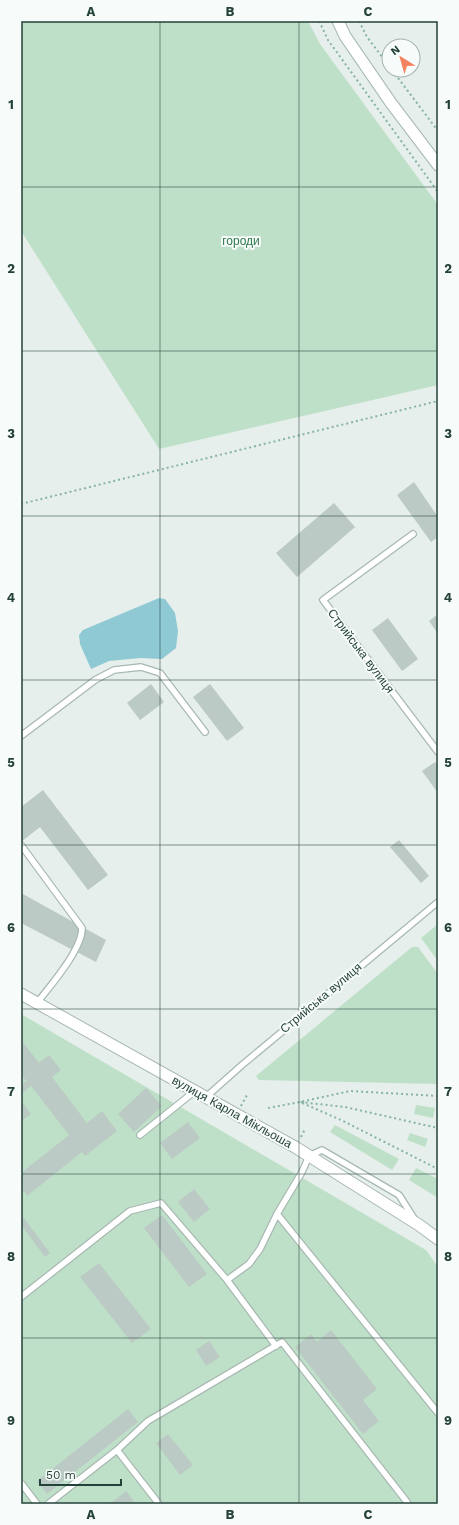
<svg xmlns="http://www.w3.org/2000/svg" width="459" height="1525" viewBox="0 0 459 1525" font-family="'Work Sans',sans-serif">
<rect width="100%" height="100%" fill="#e6efeb"/>
<!-- green -->
<path fill="#bfe0c8" d="M21 21H308L320 44 438 205V385L159 449 21 231Z
M438 924V961L421 938Z
M412 947H418L438 974V1084L259 1080 256 1076Z
M21 1014 426 1250 438 1267V1504H21Z
M416 1105 435 1108 433 1118 414 1114Z
M335 1125 399 1159 392 1170 330 1132Z
M410 1133 428 1139 425 1147 407 1140Z
M416 1168 438 1179V1198L409 1180Z"/>
<!-- water -->
<path fill="#8ec9d4" d="M159 598 165 599 175 613 178 631 176 648 162 659 140 658 109 661 91 669 80 644 79 635 83 630Z"/>
<!-- building -->
<path fill="#bbcac4" d="M414 482 438 517V537L431 542 397 495Z
M334 503 355 527 297 577 276 553Z
M438 614V634L429 621Z
M388 618 418 659 402 671 372 630Z
M151 684 164 702 140 720 127 703Z
M210 684 244 728 227 741 193 697Z
M435 762 438 767V793L422 771Z
M43 790 108 875 88 890 40 827 21 842V807Z
M399 840 429 876 421 883 390 847Z
M21 893 106 940 96 962 21 923Z
M21 1040 39 1063 49 1055 61 1070 52 1077 87 1123 102 1111 117 1131 85 1156 82 1152 27 1196 24 1191 21 1194V1173L69 1135 31 1086 21 1094V1085L26 1081 21 1074Z
M146 1088 162 1106 134 1132 118 1114Z
M21 1100 31 1114 23 1120 21 1118Z
M188 1122 200 1138 172 1159 160 1143Z
M194 1189 210 1209 194 1222 178 1202Z
M21 1214 50 1253 45 1257 21 1225Z
M162 1215 207 1274 189 1287 144 1228Z
M99 1263 151 1329 132 1343 80 1277Z
M331 1330 377 1389 363 1400 379 1421 363 1434 295 1347 311 1334 317 1342Z
M209 1341 220 1357 206 1366 196 1350Z
M128 1409 138 1422 47 1494 37 1481Z
M168 1434 193 1465 180 1475 156 1443Z
M126 1491 136 1504H110Z"/>
<g fill="none" stroke-linecap="round" stroke-linejoin="round">
<!-- lane casing -->
<g stroke="#a8b8b2" stroke-width="8">
<path id="lane" d="M413 534 323 600 438 752
M21 736 95 680 114 670 141 667 160 673 205 732
M21 845 82 928C82 950 50 986 37 1003
M206 1097 242 1065 438 902
M140 1135 195 1091
M277 1214 438 1413
M227 1280 249 1264 260 1249 277 1214 302 1172 309 1156 322 1150 399 1195 415 1220
M21 1297 130 1211 161 1203 227 1280 276 1346
M117 1450 159 1504
M21 1483 37 1504
M48 1504 117 1450 148 1421 282 1342 407 1502V1504"/>
</g>
<!-- street casing -->
<g stroke="#a8b8b2" stroke-width="13">
<path id="street" d="M338 21 345 36 391 103 438 165
M21 994 295 1147 419 1225 438 1239"/>
</g>
<!-- path -->
<path stroke="#86b3a5" stroke-width="2" stroke-dasharray="2 3" stroke-linecap="butt" d="M319 21 328 40 438 192
M359 21 367 37 389 66
M392 70 438 131
M21 504 438 401
M438 1096 350 1091 300 1102 345 1107 438 1128
M241 1106 247 1095
M268 1108 300 1102 341 1120 438 1169
M301 1137 305 1129"/>
<!-- lane -->
<use href="#lane" stroke="#fff" stroke-width="5.5"/>
<!-- street -->
<use href="#street" stroke="#fff" stroke-width="11"/>
</g>
<!-- grid -->
<path fill="none" stroke="#24423a" stroke-width="1" stroke-opacity="0.55" d="M160 21V1504M299 21V1504M21 187H438M21 351H438M21 516H438M21 680H438M21 845H438M21 1009H438M21 1174H438M21 1338H438"/>
<g text-anchor="middle" dominant-baseline="central" stroke-width="4" stroke-linejoin="round" paint-order="stroke">
<!-- park labels -->
<g font-size="12" fill="#2d7a4b" stroke="#f7fbf9">
<text x="241" y="241">городи</text>
</g>
<!-- street labels -->
<g font-size="12" fill="#24423a" stroke="#f7fbf9">
<text transform="translate(361 651) rotate(53)">Стрийська вулиця</text>
<text transform="translate(321 998) rotate(-40)">Стрийська вулиця</text>
<text transform="translate(232 1112) rotate(29)">вулиця Карла Мікльоша</text>
</g>
</g>
<!-- border -->
<rect width="459" height="1525" fill="none" stroke="#f7fbf9" stroke-width="44"/>
<!-- north arrow -->
<g transform="translate(401 58) rotate(323)"><circle r="19" fill="#f7fbf9" stroke="#a3b1ad"/>
<path d="M0-3L7 15L0 10L-7 15Z" fill="#f4845f"/>
<text y="-6" font-size="11" font-weight="bold" text-anchor="middle" fill="#24423a">N</text>
</g>
<!-- scale -->
<path d="M40 1479v6h81v-6" fill="none" stroke="#24423a" stroke-width="2"/>
<text x="46" y="1479" font-size="12" fill="#24423a" stroke="#f7fbf9" stroke-width="3" paint-order="stroke">50 m</text>
<rect x="22" y="22" width="415" height="1481" fill="none" stroke="#24423a" stroke-width="1.5"/>
<g font-size="13" text-anchor="middle" font-weight="bold" fill="#24423a">
<text x="91" y="16">A</text>
<text x="230" y="16">B</text>
<text x="368" y="16">C</text>
<text x="11" y="109">1</text>
<text x="448" y="109">1</text>
<text x="11" y="273">2</text>
<text x="448" y="273">2</text>
<text x="11" y="438">3</text>
<text x="448" y="438">3</text>
<text x="11" y="602">4</text>
<text x="448" y="602">4</text>
<text x="11" y="767">5</text>
<text x="448" y="767">5</text>
<text x="11" y="932">6</text>
<text x="448" y="932">6</text>
<text x="11" y="1096">7</text>
<text x="448" y="1096">7</text>
<text x="11" y="1261">8</text>
<text x="448" y="1261">8</text>
<text x="11" y="1425">9</text>
<text x="448" y="1425">9</text>
<text x="91" y="1519">A</text>
<text x="230" y="1519">B</text>
<text x="368" y="1519">C</text>
</g>
</svg>
